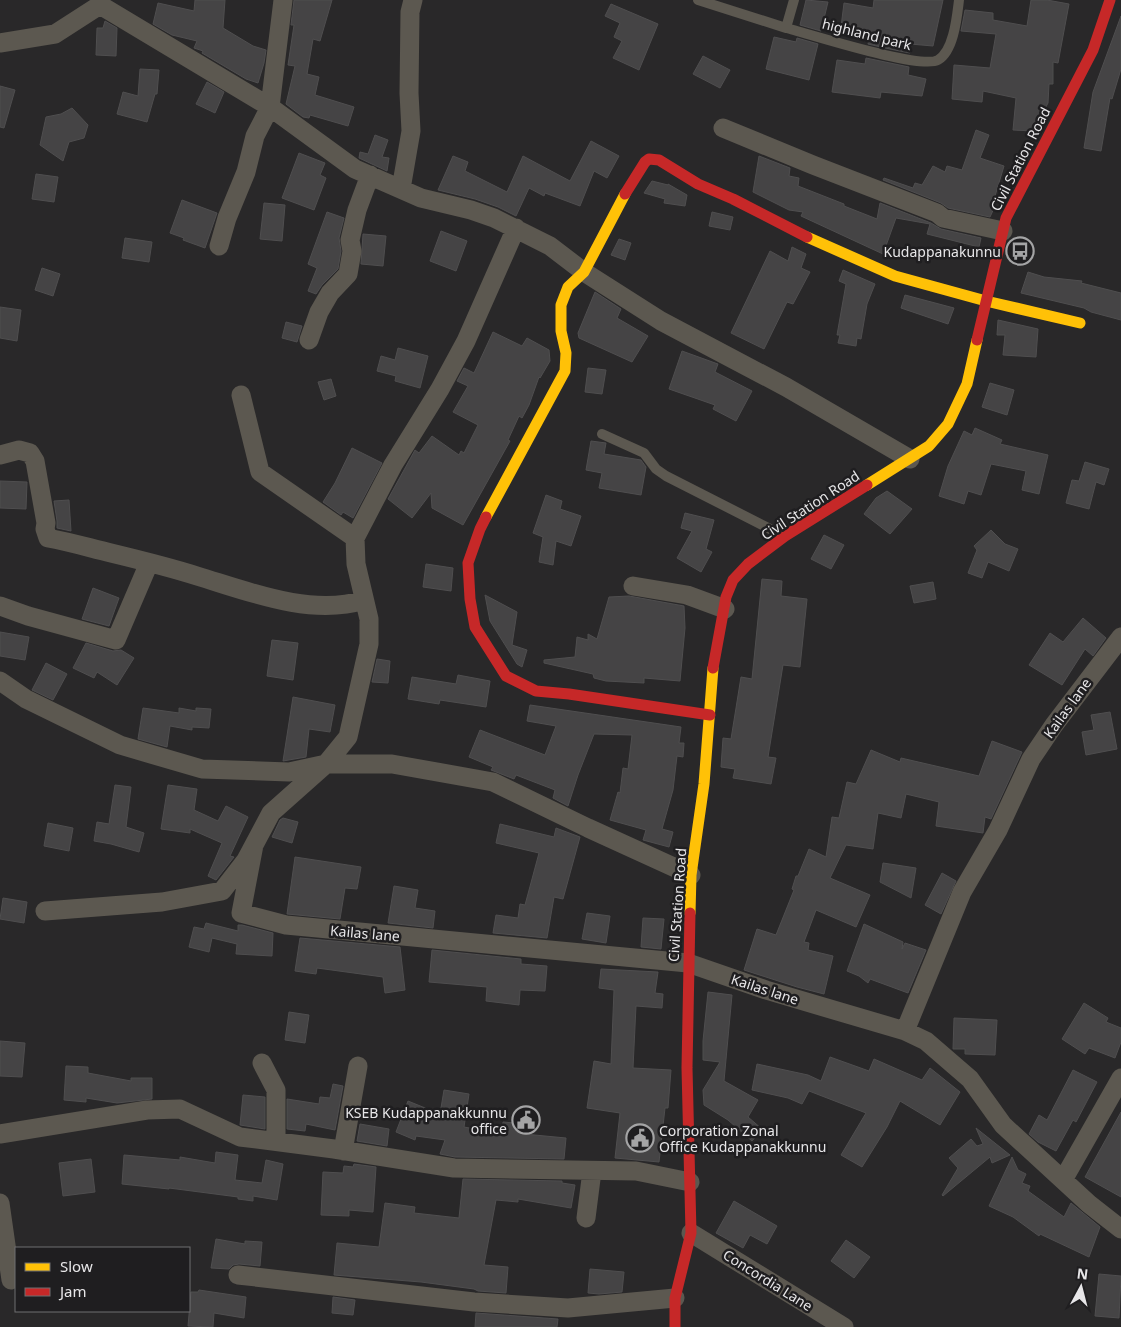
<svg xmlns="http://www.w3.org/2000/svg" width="1121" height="1327" viewBox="0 0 1121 1327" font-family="'Noto Sans',sans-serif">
<rect width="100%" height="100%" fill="#292829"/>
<!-- building -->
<path fill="#454445" stroke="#4f4e4f" d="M195 0H225L223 28 253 46 266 50 264 63 258 83 246 79 202 53 203 51 194 48 197 41 172 35 153 24 158 3 194 11Z
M294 0H332L320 41 313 39 307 74 319 77 315 95 354 107 348 126 310 115 309 118 303 117 286 104 295 66 288 65 294 25H291Z
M806 0 828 2 821 31 800 25Z
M874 0H943L933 46 910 44V53L890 49 868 44 870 33 841 27 844 3 873 8Z
M1031 0H1047L1069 4 1058 63 1053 62V84H1049L1048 103 1033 131 1013 130 1016 98 983 91 982 102 952 99 954 65 990 68 996 34 961 31 965 10 993 13V20L1027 26Z
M611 4 658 24 639 70 613 58 622 41 614 37 620 23 605 16Z
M1121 16V69L1112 99 1110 98 1101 151 1084 148 1093 92Z
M105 21 117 28 116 56 96 55 97 28H103Z
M774 37 796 42 797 38 818 44 809 80 766 69Z
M703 56 730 70 720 88 693 74Z
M866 58 909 67 908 75 926 79 922 96 881 92 880 98 832 92 837 60 865 64Z
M140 69 159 70 157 94H155L147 122 117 114 123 92 138 96Z
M207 82 224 92 215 113 196 104Z
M0 86 15 90 4 128 0 127Z
M72 108 88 125 84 138 69 142 63 161 40 145 46 117 61 114Z
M976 130 989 135 980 158 1004 166 992 206H995L990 217 948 208 941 203 883 180 884 178 913 188 915 183 922 185 933 166 945 172 947 166 962 170Z
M375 135 388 140 382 157 389 158 387 171 359 158 360 152 368 154Z
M591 141 619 156 607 178 594 171 580 206 545 193 544 196 529 188 516 216 498 207 475 199 438 190 453 156 468 162 465 171 507 192 523 156 570 181Z
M299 153 325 163 320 175 326 178 314 210 282 198Z
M759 156 790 168 789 176 799 178 798 186 844 204V206L877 219 880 203 931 223 941 229 981 238 979 247 927 234 930 224 896 218 883 254 801 216 803 212 789 210 753 192Z
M36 174 58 177 54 202 32 199Z
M652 181 668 185V184L687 195 685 206 664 203 665 199 644 193Z
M182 200 217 213 205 248 183 240 184 238 170 233Z
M264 203 285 205 282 241 260 239Z
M327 212 344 218 339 238 341 251 338 269 322 285 316 294 308 291 317 268 308 264Z
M712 212 733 217 730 230 709 226Z
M441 231 467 241 456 271 430 261Z
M363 234 386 236 383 266 361 264Z
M125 238 152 242 149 262 122 258Z
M619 239 631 243 625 260 611 255Z
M792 247 806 254 801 268 810 272 793 304 787 302 764 349 731 333 770 251 788 261Z
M42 268 60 274 53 296 35 290Z
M843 270 875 284 867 304 861 339 857 338 856 346 838 343 840 335H837L846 284 839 281Z
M1028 272 1044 277 1082 281 1081 283 1121 293V320L1091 312 1084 308 1021 293Z
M595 292 621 309 617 318 648 336 632 362 579 338 578 333Z
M905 295 954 308 948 324 901 308Z
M0 307 21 310 17 341 0 338Z
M998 320 1038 329 1036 357 1003 355 1005 335H997Z
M286 322 302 326 297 342 282 338Z
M493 332 522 346 527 338 549 350 550 361 540 378 539 377 529 405 522 418 519 416 508 440 510 441 463 525 432 508 431 493 412 518 388 499 415 450 419 453 432 436 459 455 461 451 464 453 478 425 453 412 468 386 457 381 464 368 474 373Z
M398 348 428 356 420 388 395 381 396 376 377 371 381 356 395 360Z
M682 351 718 364 715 372 752 391 736 421 713 409 715 405 669 389Z
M588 368 606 370 602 394 585 392Z
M331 379 336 396 324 400 318 382Z
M990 383 1014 390 1007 415 982 407Z
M975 428 1002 440 1000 444 1048 455 1039 494 1022 490 1026 471 991 464 981 495 968 491 964 504 939 496 948 466 964 431 972 435Z
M591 441 606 443 604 454 641 460 646 467 641 495 599 488 602 473 586 470Z
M352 448 382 463 353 518 343 512 341 515 323 502 335 483Z
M1085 462 1109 469 1104 485 1096 482 1089 509 1066 503 1072 480 1079 481Z
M0 481 27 482 26 509 0 508Z
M887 491 912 509 890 534 864 514 876 498Z
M546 495 562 501 560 509 581 516 571 546 556 541 553 565 539 562 543 537 533 533Z
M69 500 71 531 57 528V521L54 501Z
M685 513 714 520 706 549 712 552 701 572 677 558 692 531 681 528Z
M991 530 1005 544 1018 549 1009 571 988 562 982 578 968 573 977 550 974 546Z
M824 535 844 545 831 569 811 559Z
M426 564 453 568 451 591 423 587Z
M762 579 782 581 781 596 807 599 800 667 783 665 768 757 776 758 771 784 733 778 735 769 721 767 723 738 731 739 741 677 752 679Z
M933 582 936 599 914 603 910 586Z
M93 588 119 598 109 626 82 619Z
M485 595 517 612 512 645 527 650 522 667 517 664 490 621Z
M629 596 684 606 685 628 680 681 644 678V683L606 681 594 678 593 674 544 663V660L575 657 577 637 588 640V634L597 639 609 597Z
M1083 618 1106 638 1093 656 1085 649 1062 685 1029 665 1050 633 1063 642Z
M0 632 29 637 25 660 0 656Z
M272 640 298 643 293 680 267 676Z
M86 643 113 651 121 650 134 658 117 685 97 672 94 678 73 668Z
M377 659 390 661 388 683 372 682Z
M46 663 67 674 53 700 32 690Z
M458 675 490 681 486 707 440 700 439 704 408 699 412 677 456 684Z
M293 697 335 705 330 732 309 729 306 757 283 761Z
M530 705 681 727 679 743H684L683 757 677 756 673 790 662 829 673 832 669 847 643 840 646 830 610 820 618 792 620 793 623 768 628 769 632 735 594 734 578 775 568 806 553 798 555 790 516 775 514 779 491 770 493 767 469 757 480 730 545 755 556 726 527 721Z
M143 708 179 713V708L196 711V708L211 709 209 728 192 727V730L170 726 167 747 138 739Z
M1110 712 1117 749 1086 755 1082 732 1094 730 1091 715Z
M992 741 1022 752 991 819 985 817 983 833 936 826 939 802 906 794 901 818 878 813 873 849 846 845 830 878 870 895 856 927 816 910 804 942 809 943 808 950 833 956 824 994 797 987 744 970 757 929 776 935 794 890 792 889 796 876H798L809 849 826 857 832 817 839 818 847 782 856 784 871 750 900 762 901 758 979 776Z
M115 785 131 787 126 827 144 833 139 852 111 844 94 841 97 822 109 824Z
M168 785 197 789 194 810 218 821 226 806 248 817 230 856 234 857 216 880 208 876 222 843 190 829V833L161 829Z
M283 818 298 822 292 843 272 837 280 820Z
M48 823 73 828 69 851 44 846Z
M500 824 554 837 556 828 580 837 563 899 554 897 547 938 493 933 496 915 518 918 520 904 525 905 539 853 496 843Z
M295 857 361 867 357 889 345 888 340 919 287 914Z
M883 863 916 868 911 898 880 882Z
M942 873 956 881 941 914 925 905Z
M394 886 418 890 415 908 435 911 433 928 388 923Z
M3 898 27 902 24 923 0 919Z
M587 913 610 916 606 943 582 939Z
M643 918 664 919 661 949 641 947Z
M206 923 238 931V925H242L273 933 272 956 236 954 237 944 212 938 209 952 189 947 194 927 204 929Z
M864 924 903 942 902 949 905 943 926 950 908 993 870 979 868 983 859 976 847 971Z
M300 938 400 947 405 990 385 993 383 977 317 968 316 974 295 971Z
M432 950 521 959V964L547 966 545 991 520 990 519 1005 486 1001 487 987 429 982Z
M601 969 658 972 655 993 663 994 662 1008 636 1006 633 1068 671 1070 668 1108H665L659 1162 615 1158 620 1113 587 1108 594 1061 611 1064 614 990 599 988Z
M708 992 732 995 724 1081 758 1100 748 1117 762 1129 752 1141 728 1120 704 1105 703 1090 720 1062 703 1060V1041Z
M1084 1003 1108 1018 1106 1022 1121 1028V1042L1115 1058 1089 1048 1085 1054 1062 1039Z
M289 1012 309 1015 305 1043 285 1040Z
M954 1018 997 1020 995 1055 965 1054V1049H953Z
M0 1041 25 1043 22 1077 0 1076Z
M830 1057 869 1071 874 1059 922 1080 930 1068 960 1092 940 1125 900 1101 887 1127 862 1167 841 1155 866 1113 809 1091 802 1104 788 1098 752 1090 757 1064 808 1075 821 1081Z
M66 1066 88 1067V1073L131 1081V1078H152V1099L117 1103 86 1098V1102L64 1100Z
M1073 1070 1097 1082 1076 1122 1073 1120 1056 1151 1038 1142 1029 1134 1039 1115 1047 1120Z
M333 1084 343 1086 335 1130 306 1124 305 1131 287 1129V1099L319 1104 320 1097 330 1098Z
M444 1090 469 1094 464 1127 502 1134 503 1122 525 1124 524 1134 566 1138 564 1159 455 1157 440 1154 445 1140 416 1136 415 1140 396 1132 408 1101 440 1114Z
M243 1095 265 1097V1129L240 1125Z
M1121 1112V1197L1085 1177Z
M360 1124 389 1129 387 1146 357 1141Z
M976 1128 1010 1155 992 1163 990 1157 943 1196 942 1195 958 1168 949 1158 971 1139 977 1146 983 1144Z
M216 1152 238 1155 235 1180 262 1183 266 1160 283 1164 277 1200 253 1196V1201L238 1199V1197L169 1188V1189L122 1184 124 1155 180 1160V1157L215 1163Z
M1012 1157 1018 1170 1026 1174 1022 1183 1030 1186 1028 1191 1064 1217 1071 1203 1100 1227 1089 1257 1040 1234 1039 1236 1013 1217 989 1206Z
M91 1159 95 1192 63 1196 59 1163Z
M354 1164 376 1167 373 1212 349 1210V1216L321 1215 323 1172 343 1173 344 1166 353 1167Z
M463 1179 562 1181V1183L575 1185 571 1208 518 1199V1202L496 1200 484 1265 508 1267 506 1293 478 1291 474 1289 421 1282 334 1275 337 1243 379 1247 385 1203 415 1207 414 1213 459 1218Z
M734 1201 777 1226 767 1244 750 1235 743 1248 716 1233Z
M216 1239 245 1244V1241L262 1242 260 1266 239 1264 233 1265 229 1269 211 1268Z
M846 1240 870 1257 854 1278 831 1261Z
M590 1269 624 1272 622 1292 599 1294 588 1293Z
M1099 1274 1121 1276 1119 1318 1095 1316Z
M199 1290 246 1297 244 1318 214 1313 213 1327 188 1326 191 1292H198Z
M333 1297 355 1300 353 1315 332 1313Z
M476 1313 558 1319 557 1327H475Z"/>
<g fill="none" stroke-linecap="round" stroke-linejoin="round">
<!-- lane -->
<path stroke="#5c5850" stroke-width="10" d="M698 0 786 28
M794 0 786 28C810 34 920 70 938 60 954 51 957 16 959 0
M602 434 644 453 656 469 666 476 782 535"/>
<!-- street -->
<path stroke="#5c5850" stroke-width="19" d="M0 43 55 34 100 5 270 107 355 169 421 198 471 210 494 218 550 246 584 272 661 321 786 387 910 459
M723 128 813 165 937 213 943 218 1003 231
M401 189 411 131 409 93 410 12 413 0
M516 228 466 341 440 389 393 465 355 538 356 564 369 619V644L348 737 326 764H392L493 782 588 828 691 875
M219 246 227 218 246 172 255 136 270 107 283 0
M309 340 319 312 330 293 348 274 352 251 350 240 357 210 370 175
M241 395 260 472 355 538
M0 455 19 450 30 453 35 461 46 523 45 529 48 538C70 542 90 548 111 553 140 560 169 567 197 576 247 591 311 617 364 600
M633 586 687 595 725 609
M0 606 28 616 116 640 149 563
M0 681 26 699 120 745 202 769 289 772 326 764
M254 845 241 913 286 925 688 963 766 990 905 1031 962 892 998 830 1031 759 1054 725 1121 637
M45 911 162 902 222 891 246 860 271 813 325 765
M905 1031 926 1041 970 1079 1003 1125 1089 1204 1121 1229
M262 1063 276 1090V1141
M0 1134 147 1110 180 1109 240 1137 334 1149 454 1168 636 1171 690 1182
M343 1151 358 1066
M1063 1180 1121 1078
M0 1203 11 1280
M586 1218 592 1171
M691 1233 844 1327
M238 1275 474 1302 568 1308 675 1298"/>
<!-- slow -->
<path stroke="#ffc107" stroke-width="11" d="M807 237 895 276 986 301 1080 323
M867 485 929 446 948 424 967 384 977 340
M486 517 565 371 566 353 561 331V305L568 287 584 272 625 194
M690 913 691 875 704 784 713 668"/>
<!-- jam -->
<path stroke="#c62828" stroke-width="11" d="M625 194 645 162 649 159 659 160 698 184 733 199 807 237
M977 340 1006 218 1093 50 1110 0
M486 517 480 529 468 563 470 599 475 627 506 676 536 691 569 694 710 715
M713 668 726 597 733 580 748 564 785 536 867 485
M675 1327V1298L691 1233 687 1068 690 913"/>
</g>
<!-- icons -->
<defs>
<g id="bus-ring" transform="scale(1.4375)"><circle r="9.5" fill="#1f1e20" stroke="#a4a4a5" stroke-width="1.5"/><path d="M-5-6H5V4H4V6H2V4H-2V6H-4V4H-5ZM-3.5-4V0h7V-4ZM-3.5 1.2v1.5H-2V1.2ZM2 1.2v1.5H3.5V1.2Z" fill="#a4a4a5"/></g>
<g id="civic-ring" transform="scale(1.4375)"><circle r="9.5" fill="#1f1e20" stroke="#a4a4a5" stroke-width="1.5"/><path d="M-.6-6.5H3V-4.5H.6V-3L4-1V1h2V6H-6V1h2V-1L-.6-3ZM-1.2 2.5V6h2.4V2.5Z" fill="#a4a4a5"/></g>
</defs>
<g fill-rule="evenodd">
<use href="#bus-ring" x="1020" y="251"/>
<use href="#civic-ring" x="526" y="1120"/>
<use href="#civic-ring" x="640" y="1138"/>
</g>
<g text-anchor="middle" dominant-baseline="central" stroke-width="5" stroke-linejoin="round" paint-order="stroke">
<!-- street labels -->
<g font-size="14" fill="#e7e6e8" stroke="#1f1e20">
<text transform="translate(867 34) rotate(14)">highland park</text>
<text transform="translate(1020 159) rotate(-63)">Civil Station Road</text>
<text transform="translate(810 505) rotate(-33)">Civil Station Road</text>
<text transform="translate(1067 708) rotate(-54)">Kailas lane</text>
<text transform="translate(677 905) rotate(-86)">Civil Station Road</text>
<text transform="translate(365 933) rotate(5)">Kailas lane</text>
<text transform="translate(765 989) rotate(18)">Kailas lane</text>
<text transform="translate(768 1280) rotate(32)">Concordia Lane</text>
</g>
<!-- poi labels -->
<g font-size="14" fill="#e7e6e8" stroke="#1f1e20" text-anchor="end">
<text x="1001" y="251">Kudappanakunnu</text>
<text x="507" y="1112">KSEB Kudappanakkunnu<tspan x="507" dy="16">office</tspan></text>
<text x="659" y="1130" text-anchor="start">Corporation Zonal<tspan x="659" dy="16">Office Kudappanakkunnu</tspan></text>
</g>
</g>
<!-- legend -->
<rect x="15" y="1247" width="175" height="65" fill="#1f1e20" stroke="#6f6e70"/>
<rect x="25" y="1263" width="25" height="8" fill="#ffc107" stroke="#6f6e70"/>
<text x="60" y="1272" font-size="15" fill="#e7e6e8">Slow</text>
<rect x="25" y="1288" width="25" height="8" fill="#c62828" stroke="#6f6e70"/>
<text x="60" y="1297" font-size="15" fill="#e7e6e8">Jam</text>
<!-- north arrow -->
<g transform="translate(1081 1287) rotate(7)" stroke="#1f1e20" stroke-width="4" paint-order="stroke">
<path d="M0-4L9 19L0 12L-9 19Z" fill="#e7e6e8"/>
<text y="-8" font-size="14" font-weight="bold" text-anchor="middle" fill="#e7e6e8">N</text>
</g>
</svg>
